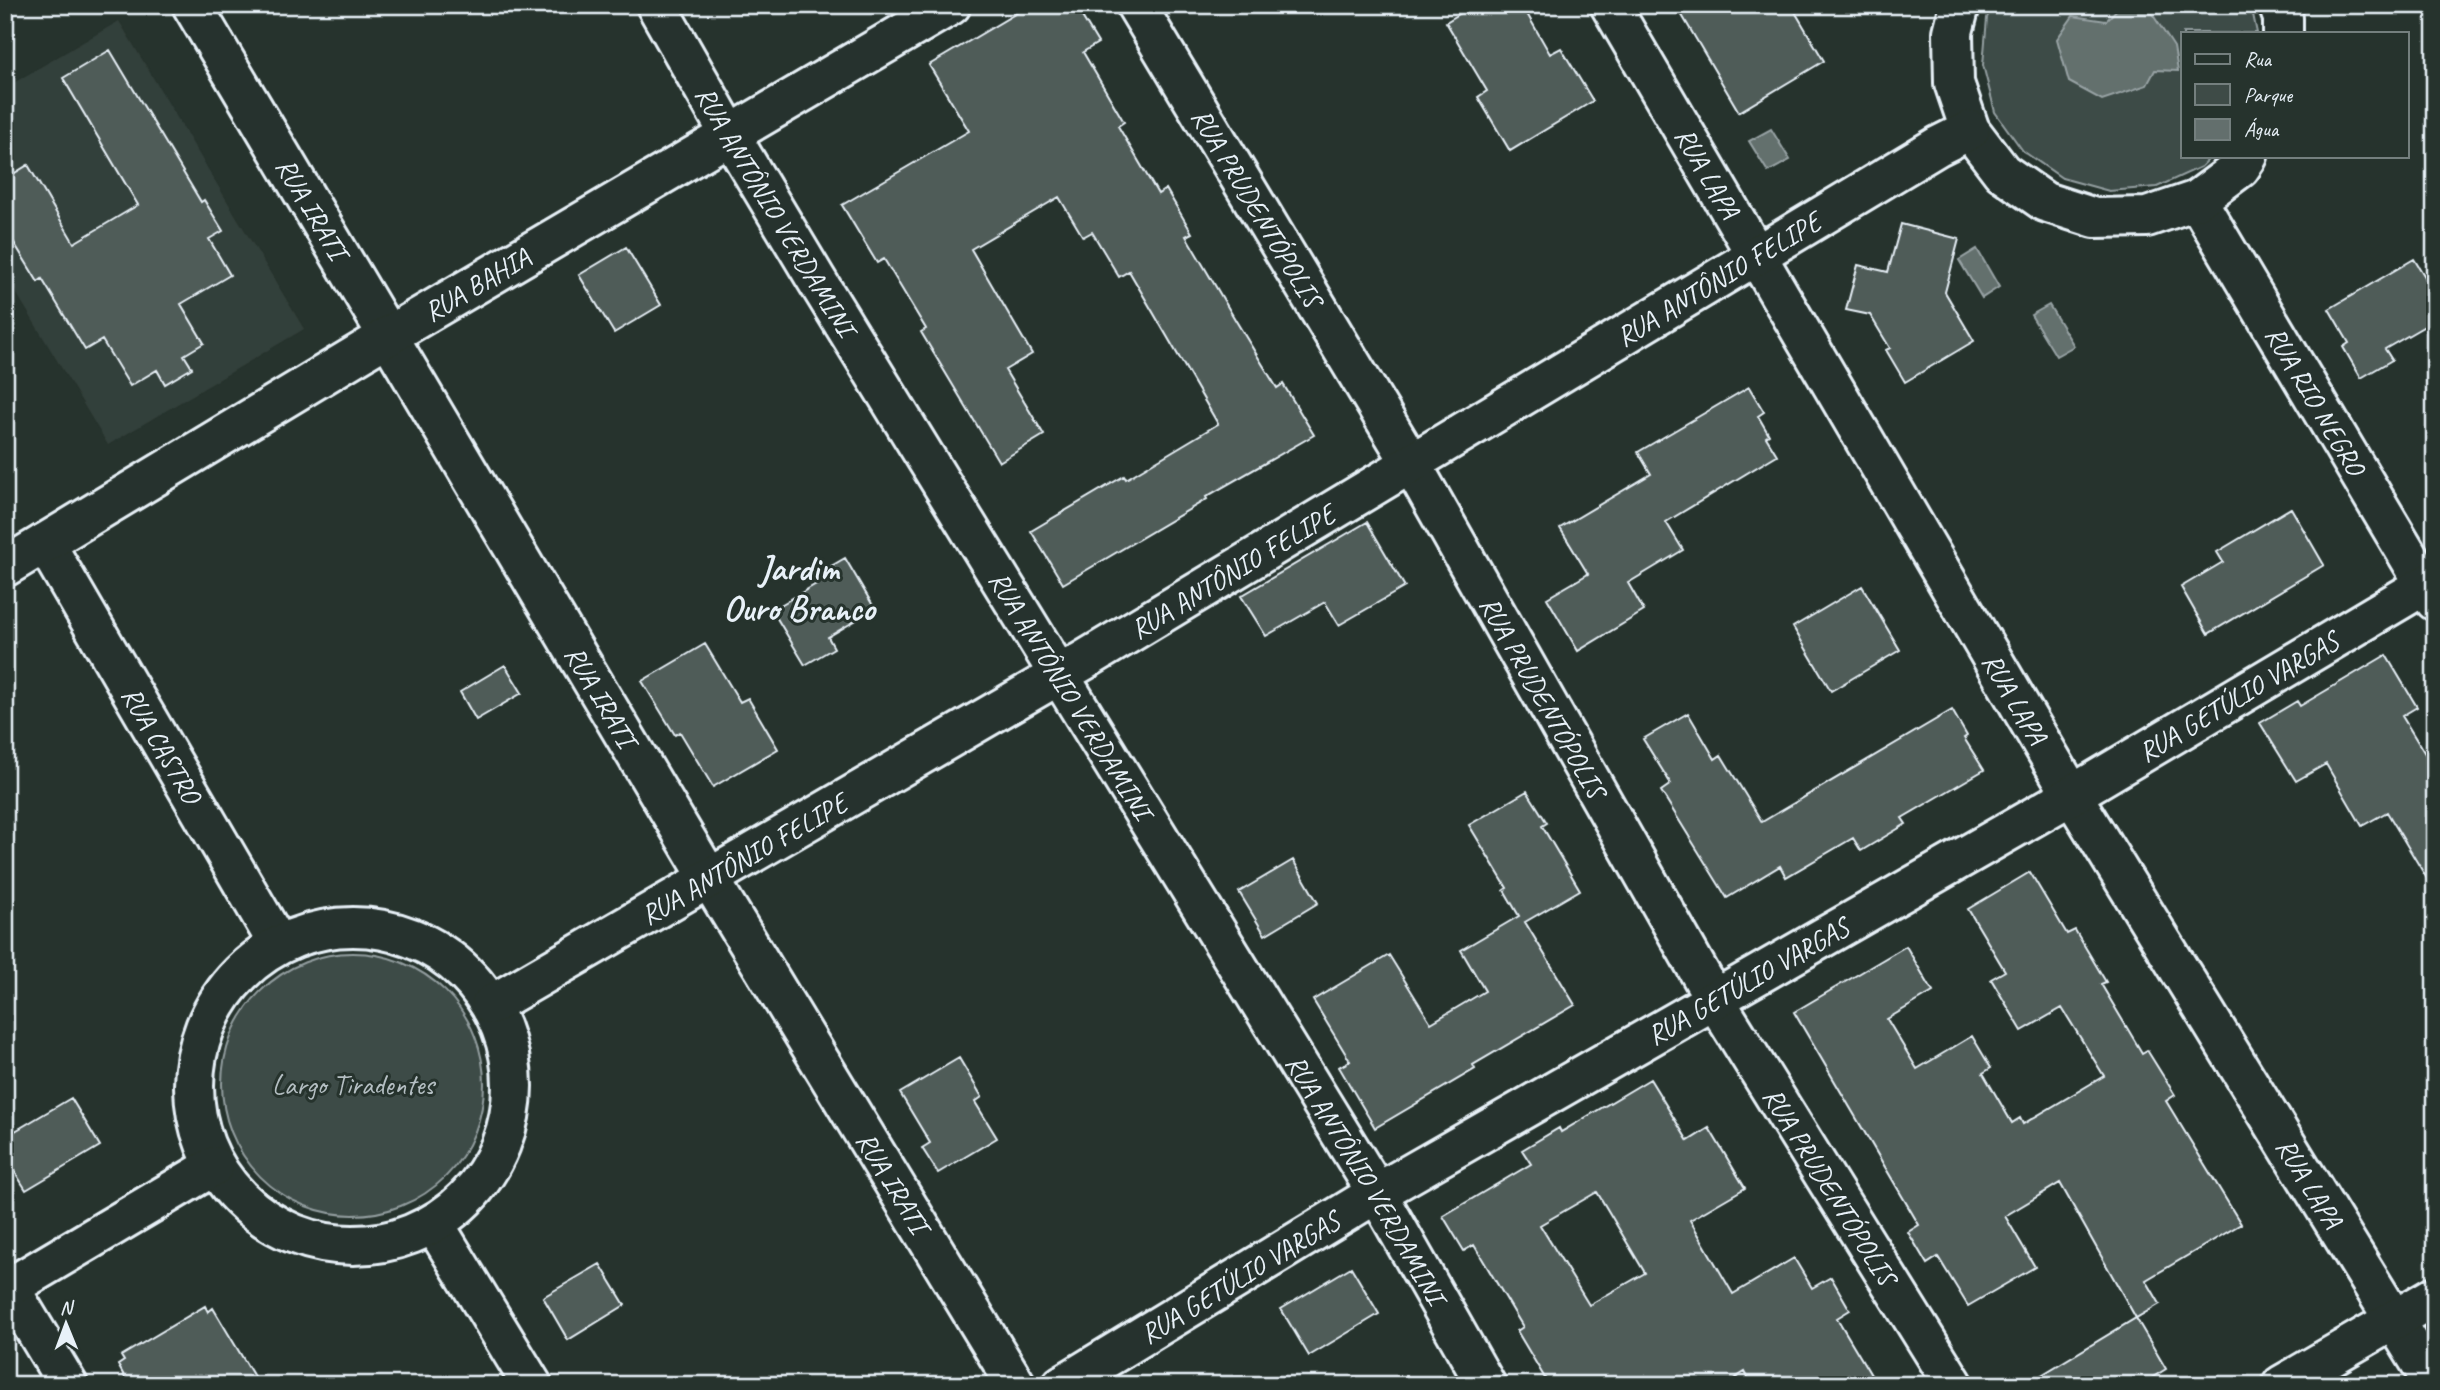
<svg xmlns="http://www.w3.org/2000/svg" width="2440" height="1390" viewBox="0 0 2440 1390" font-family="Caveat,sans-serif">
<rect width="100%" height="100%" fill="#26332d"/>
<filter id="ink" filterUnits="userSpaceOnUse"><feTurbulence type="fractalNoise" baseFrequency=".0143" numOctaves="2"/><feDisplacementMap in="SourceGraphic" scale="14" xChannelSelector="R" yChannelSelector="G"/><feConvolveMatrix kernelMatrix="1 2 1 2 8 2 1 2 1" color-interpolation-filters="sRGB"/></filter>
<g filter="url(#ink)">
<!-- built -->
<path fill="#333f3a" d="M119 21 304 329 108 445 5 274V88Z"/>
<!-- green -->
<path fill="#3e4b47" stroke="#939ea0" stroke-width="2" d="M1992 5H2251L2257 33H2183V156H2212L2201 167 2157 187 2109 191 2062 178 2023 151 1995 112 1983 65 1987 18Z
M222 1084a131 131 0 1 1 262 0a131 131 0 1 1-262 0Z"/>
<!-- water -->
<path fill="#636f6d" stroke="#98a3a5" stroke-width="2" d="M2121 5H2141L2149 9 2174 47 2178 71 2155 70 2147 85 2102 100 2069 82 2057 39 2073 16 2106 21Z
M1771 129 1790 160 1768 172 1749 141Z
M1977 249 1999 287 1982 298 1959 260Z
M2049 305 2074 346 2056 356 2031 315Z"/>
<!-- building -->
<path fill="#505c59" stroke="#e8f1f8" stroke-width="2" fill-rule="evenodd" d="M1030 5H1075L1098 43 1083 52 1124 122 1118 126 1158 194 1166 189 1192 233 1186 236 1236 321 1277 388 1283 384 1314 435 1206 497 1207 499 1063 584 1031 531 1124 476 1126 479 1218 424 1129 271 1119 277 1092 232 1083 237 1059 197 971 249 1032 354 1005 370 1044 435 999 462 921 332 926 329 884 259 877 263 842 205 969 131 929 65Z
M1474 5H1522L1550 54 1561 48 1593 101 1510 151 1478 97 1487 91 1446 22Z
M1676 5H1791L1824 61 1739 112Z
M110 50 201 202 204 200 223 231 209 239 230 275 181 304 204 343 184 355 192 368 165 384 157 370 130 386 102 340 85 350 42 279 38 282 5 228V179L28 165 74 243 138 205 63 78Z
M1901 224 1959 239 1945 292 1974 341 1905 382 1886 350 1890 348 1870 315 1846 310 1858 265 1888 272Z
M626 247 661 305 614 333 579 275Z
M2414 259 2435 293V320L2385 349 2392 360 2361 378 2343 347 2349 343 2329 309Z
M1749 387 1764 412 1758 416 1769 435 1766 437 1777 455 1666 522 1683 550 1628 583 1644 611 1578 651 1547 598 1588 574 1560 528 1651 474 1638 452Z
M2291 508 2324 565 2208 634 2181 587 2223 562 2217 552Z
M1367 522 1405 587 1339 625 1325 602 1266 636 1241 596Z
M845 558 875 609 828 637 834 648 805 665 772 610 818 583 814 576Z
M1862 586 1900 650 1831 691 1793 627Z
M705 644 740 702 748 698 778 749 713 787 680 732 675 735 642 681Z
M2386 655 2417 707 2402 716 2435 770V892L2387 812 2362 826 2326 764 2296 781 2260 723 2297 701 2300 706Z
M505 665 522 693 476 720 460 692Z
M1952 710 1967 736 1964 738 1984 770 1902 818 1906 824 1861 851 1853 838 1786 877 1780 866 1727 898 1661 791 1671 784 1643 739 1688 713 1715 759 1721 755 1762 822Z
M1527 791 1547 823 1542 826 1580 890 1525 922 1575 1005 1473 1065 1475 1069 1375 1128 1339 1067 1350 1061 1313 1000 1389 955 1431 1023 1485 991 1461 950 1519 916 1504 890 1507 888 1469 825Z
M1293 860 1318 903 1265 935 1239 892Z
M2030 872 2067 934 2075 930 2106 982 2101 984 2142 1053 2147 1050 2175 1095 2166 1101 2241 1224 2146 1280 2160 1304 2136 1318 2060 1183 2005 1216 2035 1267 1968 1306 1938 1257 1927 1264 1908 1232 1919 1225 1794 1012 1906 946 1933 992 1887 1019 1917 1069 1972 1036 1991 1068 1983 1073 2012 1123 2020 1118 2023 1124 2104 1076 2062 1008 2022 1031 1991 979 2005 971 1968 909Z
M959 1058 982 1097 975 1102 997 1138 938 1173 922 1148 930 1143 900 1093Z
M1650 1079 1688 1141 1709 1128 1745 1188 1690 1220 1733 1294 1794 1258 1812 1288 1831 1277 1850 1310 1837 1318 1877 1385H1752L1745 1372 1724 1385H1549L1517 1331 1523 1327 1474 1245 1464 1251 1443 1216 1531 1164 1522 1150 1559 1128 1561 1132ZM1597 1192 1645 1273 1589 1305 1540 1225Z
M71 1098 100 1146 26 1190 5 1156V1137Z
M600 1264 625 1305 568 1340 543 1297Z
M1351 1267 1379 1314 1309 1356 1281 1309Z
M205 1306 208 1312 213 1308 259 1385H129L118 1365 124 1361 121 1356Z
M2136 1318 2166 1369 2140 1385H2025Z"/>
<g fill="none" stroke-linecap="round" stroke-linejoin="round">
<!-- street casing -->
<g stroke="#e8f1f8" stroke-width="44">
<g id="street">
<path id="s1" d="M192 5 709 878 1016 1385"/>
<path id="s2" d="M656 5 730 135 816 279 1377 1193 1486 1385"/>
<path id="s3" d="M1136 5 1411 463 1715 1000 1954 1385"/>
<path id="s4" d="M1610 5 2072 795 2434 1385"/>
<path id="s5" d="M2197 200 2435 601"/>
<path id="s6" d="M45 543 278 944"/>
<path d="M434 1224 532 1385"/>
<path d="M5 1280 68 1385"/>
<path id="s7" d="M1062 1385 1377 1193 2063 800 2435 579"/>
</g>
</g>
<!-- secondary casing -->
<g stroke="#e8f1f8" stroke-width="44">
<g id="secondary">
<path d="M1960 5 1953 32 1954 83 1970 130 2002 172 2045 202 2095 218 2147 217 2197 200 2240 168 2248 156"/>
<path d="M2278 5 2283 18V33"/>
<path id="s8" d="M5 567 398 330 951 5"/>
<circle cx="353" cy="1086" r="159"/>
<path id="s9" d="M491 1005 1083 661 1938 146 1970 130"/>
<path d="M5 1290 214 1166"/>
<path d="M2282 1385 2435 1296"/>
</g>
</g>
<!-- street -->
<use href="#street" stroke="#26332d" stroke-width="38"/>
<!-- secondary -->
<use href="#secondary" stroke="#26332d" stroke-width="38"/>
</g>
</g>
<g text-anchor="middle" dominant-baseline="central" stroke-width="6" stroke-linejoin="round" paint-order="stroke">
<!-- street labels -->
<g font-size="28" fill="#e8f1f8" stroke="#26332d">
<text stroke="none"><textPath href="#s4" startOffset="194">RUA LAPA</textPath></text>
<text stroke="none"><textPath href="#s3" startOffset="236">RUA PRUDENTÓPOLIS</textPath></text>
<text stroke="none"><textPath href="#s1" startOffset="236">RUA IRATI</textPath></text>
<text stroke="none"><textPath href="#s2" startOffset="238">RUA ANTÔNIO VERDAMINI</textPath></text>
<text stroke="none"><textPath href="#s9" startOffset="1426">RUA ANTÔNIO FELIPE</textPath></text>
<text stroke="none"><textPath href="#s8" startOffset="550">RUA BAHIA</textPath></text>
<text stroke="none"><textPath href="#s5" startOffset="233">RUA RIO NEGRO</textPath></text>
<text stroke="none"><textPath href="#s9" startOffset="859">RUA ANTÔNIO FELIPE</textPath></text>
<text stroke="none"><textPath href="#s2" startOffset="805">RUA ANTÔNIO VERDAMINI</textPath></text>
<text stroke="none"><textPath href="#s1" startOffset="803">RUA IRATI</textPath></text>
<text stroke="none"><textPath href="#s7" startOffset="1363">RUA GETÚLIO VARGAS</textPath></text>
<text stroke="none"><textPath href="#s3" startOffset="803">RUA PRUDENTÓPOLIS</textPath></text>
<text stroke="none"><textPath href="#s4" startOffset="803">RUA LAPA</textPath></text>
<text stroke="none"><textPath href="#s6" startOffset="233">RUA CASTRO</textPath></text>
<text stroke="none"><textPath href="#s9" startOffset="292">RUA ANTÔNIO FELIPE</textPath></text>
<text stroke="none"><textPath href="#s7" startOffset="796">RUA GETÚLIO VARGAS</textPath></text>
<text stroke="none"><textPath href="#s2" startOffset="1372">RUA ANTÔNIO VERDAMINI</textPath></text>
<text stroke="none"><textPath href="#s1" startOffset="1370">RUA IRATI</textPath></text>
<text stroke="none"><textPath href="#s4" startOffset="1370">RUA LAPA</textPath></text>
<text stroke="none"><textPath href="#s3" startOffset="1370">RUA PRUDENTÓPOLIS</textPath></text>
<text stroke="none"><textPath href="#s7" startOffset="208">RUA GETÚLIO VARGAS</textPath></text>
</g>
<!-- park labels -->
<g font-size="28" fill="#b5bfc3" stroke="#26332d">
<text x="353" y="1084">Largo Tiradentes</text>
</g>
<!-- district labels -->
<g font-size="35" font-weight="bold" fill="#e8f1f8" stroke="#26332d">
<text x="799" y="568">Jardim<tspan x="799" dy="40">Ouro Branco</tspan></text>
</g>
</g>
<!-- margin -->
<rect width="2440" height="1390" fill="none" stroke="#26332d" stroke-width="28"/>
<rect x="14" y="14" width="2412" height="1362" fill="none" stroke="#e8f1f8" stroke-width="2.5" filter="url(#ink)"/>
<!-- legend -->
<rect x="2181" y="32" width="228" height="126" fill="#26332d" stroke="#747f7e" stroke-width="2"/>
<rect x="2195" y="54" width="35" height="10" fill="#26332d" stroke="#747f7e" stroke-width="2"/>
<text x="2244" y="66" font-size="21" fill="#e8f1f8">Rua</text>
<rect x="2195" y="84" width="35" height="21" fill="#3e4b47" stroke="#747f7e" stroke-width="2"/>
<text x="2244" y="102" font-size="21" fill="#e8f1f8">Parque</text>
<rect x="2195" y="119" width="35" height="21" fill="#636f6d" stroke="#747f7e" stroke-width="2"/>
<text x="2244" y="136" font-size="21" fill="#e8f1f8">Água</text>
<!-- north arrow -->
<g transform="translate(66 1324) rotate(359)" stroke="#26332d" stroke-width="5" paint-order="stroke">
<path d="M0-5L12 26L0 18L-12 26Z" fill="#e8f1f8"/>
<text y="-10" font-size="19" font-weight="bold" text-anchor="middle" fill="#e8f1f8">N</text>
</g>
</svg>
